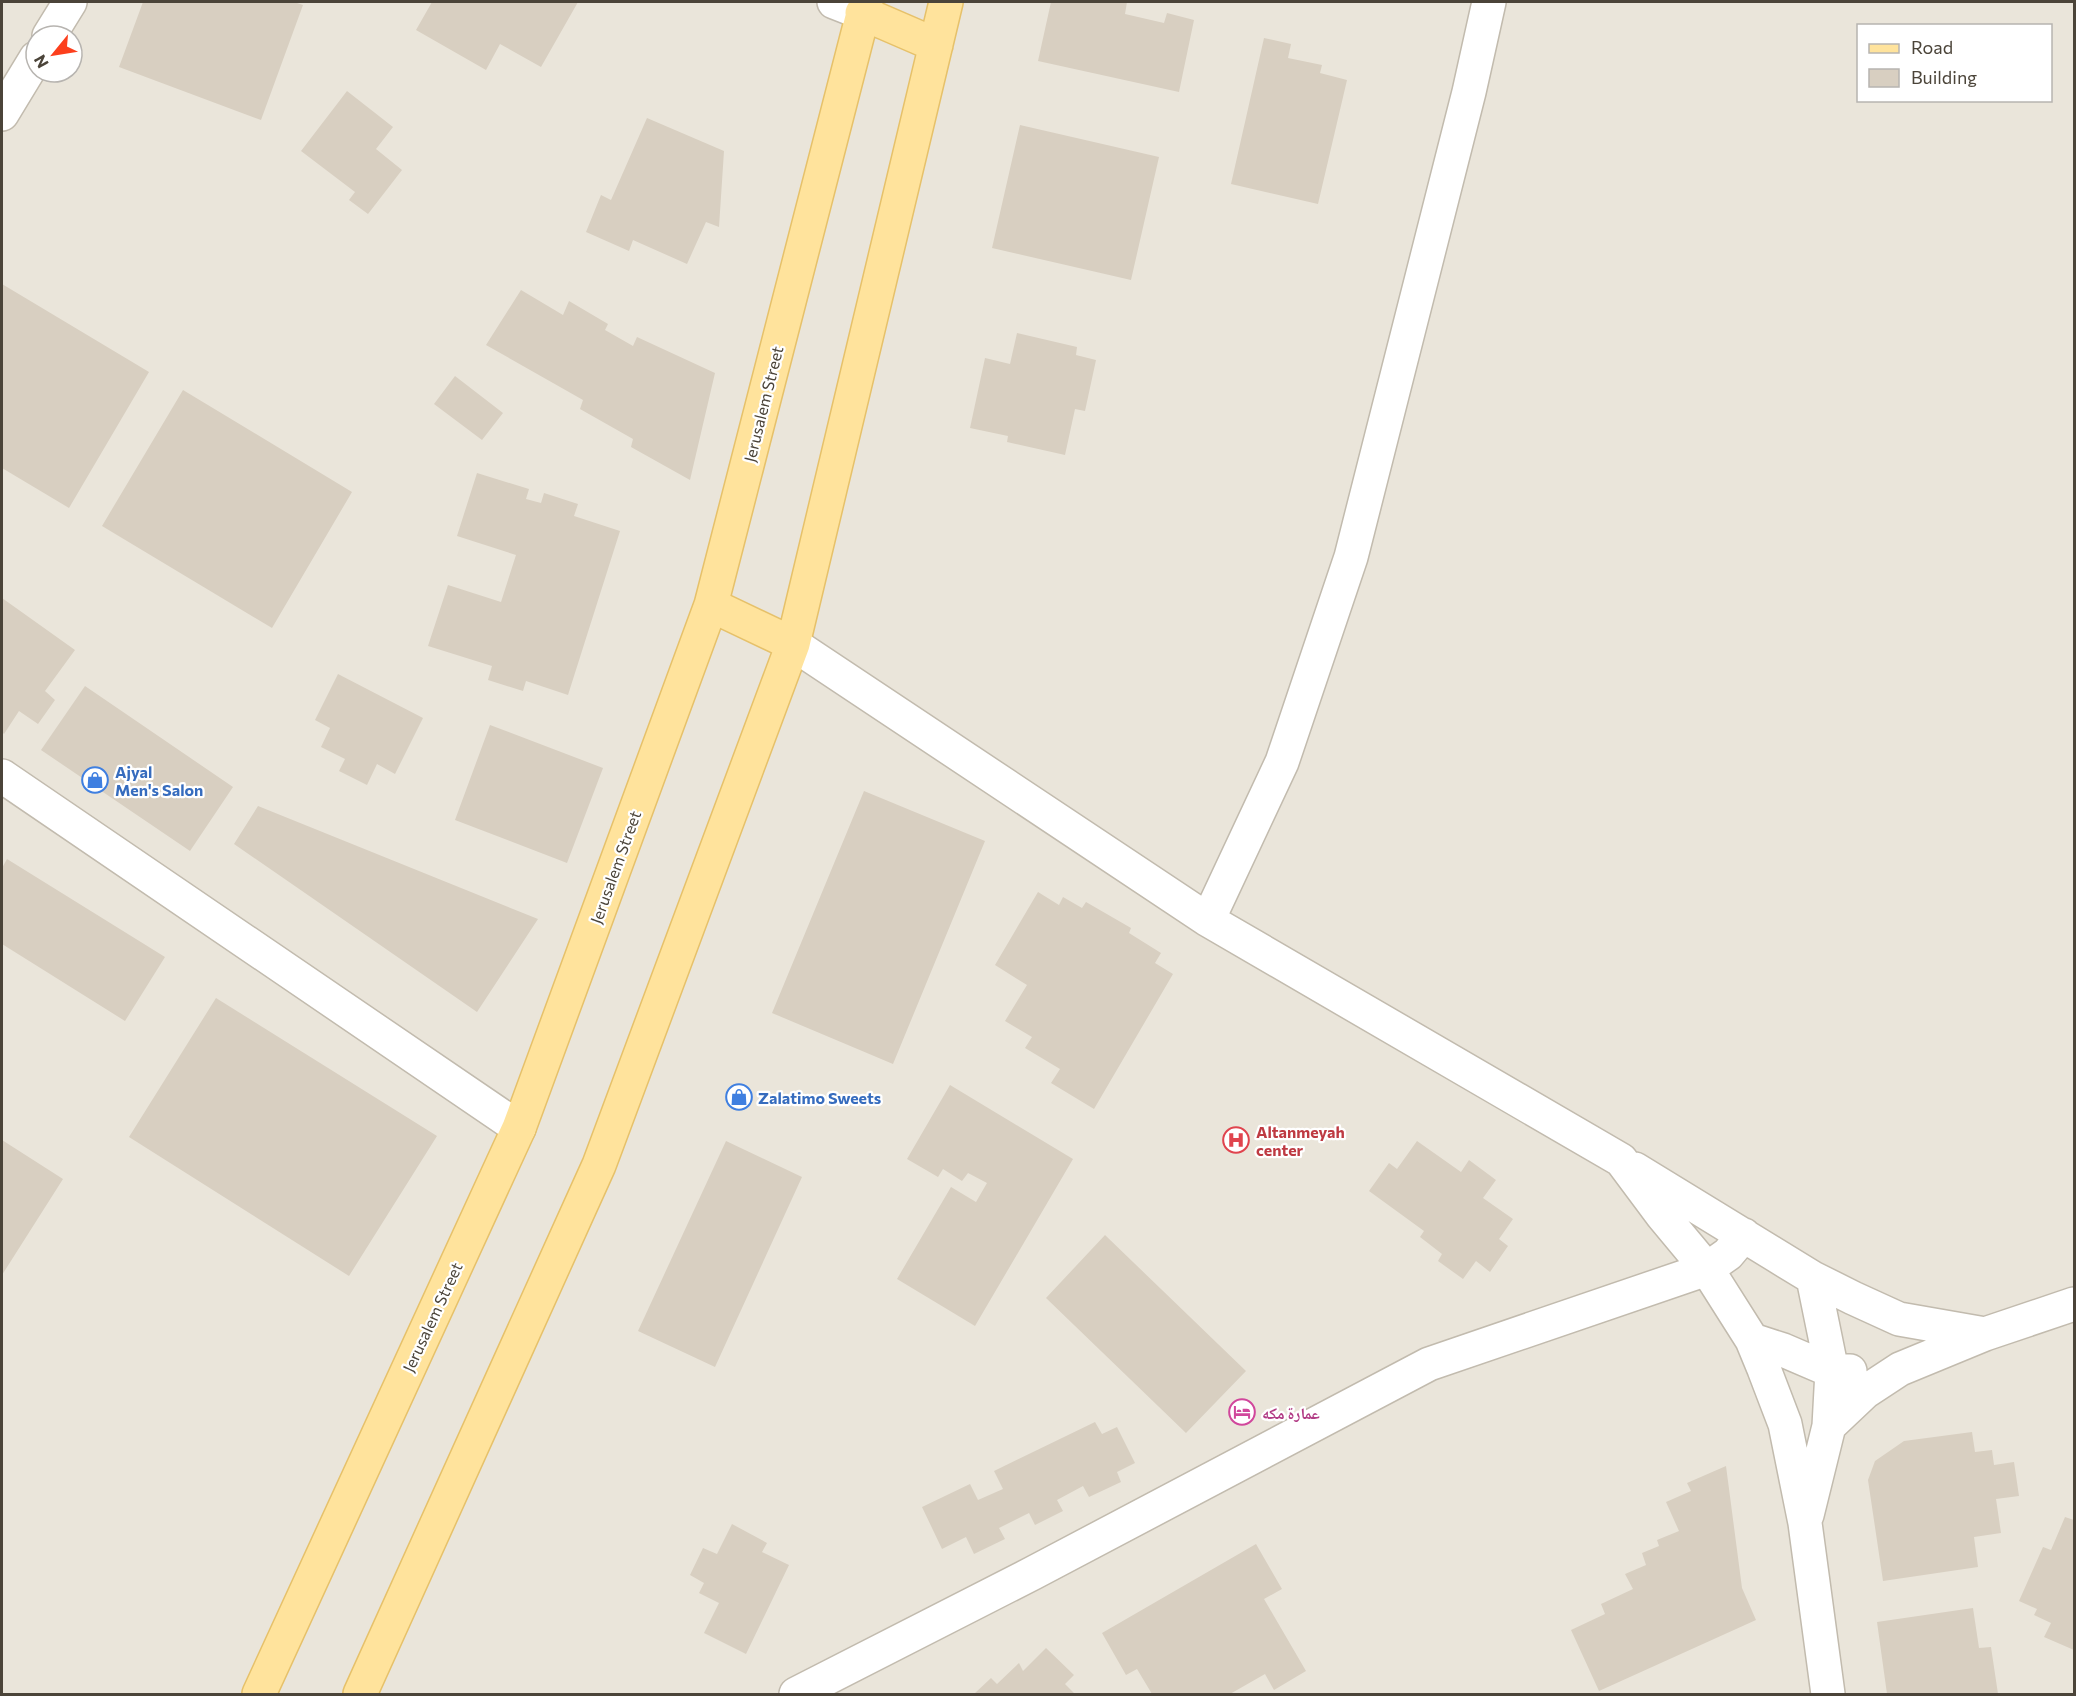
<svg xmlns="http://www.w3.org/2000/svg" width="2076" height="1696" viewBox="0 0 2076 1696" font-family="Commissioner,'Noto Naskh Arabic',sans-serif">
<rect width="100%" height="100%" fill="#f6f3ec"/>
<!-- residential -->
<path fill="#eae5da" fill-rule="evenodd" d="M2 2H2074V1694H2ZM1858 26H2050V100H1858ZM36 36H72V72H36Z"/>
<!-- building -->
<path fill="#d8cfc1" d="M143 2H294L303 5 261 120 119 67Z
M432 2H578L541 67 500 44 486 70 416 30Z
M1051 2H1127L1125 14 1164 23 1167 13 1194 20 1179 92 1038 61Z
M1264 38 1291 44 1288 58 1322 65 1320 73 1347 80 1318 204 1231 184Z
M347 91 393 127 376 149 402 170 368 214 349 200 355 192 301 151Z
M647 118 724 151 719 227 706 222 687 264 633 240 629 251 586 232 601 195 611 200Z
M1020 125 1159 157 1131 280 992 248Z
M2 284 149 372 69 508 2 468Z
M521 290 563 315 569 301 608 324 605 330 633 346 637 337 715 373 690 480 631 447 633 439 580 409 583 400 486 345Z
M1017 333 1077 347 1076 355 1096 360 1085 411 1075 409 1065 455 1007 442 1008 436 970 428 985 358 1010 364Z
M455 376 503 413 482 440 434 404Z
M183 390 352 492 272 628 102 526Z
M477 473 529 489 526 499 541 503 544 493 578 504 574 516 620 531 568 695 526 681 523 691 488 680 492 666 428 646 448 585 501 602 516 555 457 536Z
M2 598 75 650 45 691 55 700 38 724 19 711 4 734 2 732Z
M338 674 423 718 395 774 377 764 367 785 339 771 345 759 321 747 330 728 315 720Z
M85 686 233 787 190 851 41 750Z
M490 725 603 768 567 863 455 820Z
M864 791 985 841 893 1064 772 1013Z
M258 806 538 919 477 1012 234 844Z
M7 859 165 957 125 1021 2 944V868Z
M1038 892 1059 905 1063 897 1082 908 1086 902 1131 928 1129 933 1161 953 1155 963 1173 974 1094 1109 1051 1083 1060 1069 1025 1048 1032 1037 1005 1021 1027 985 995 965Z
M216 998 437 1136 349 1276 129 1137Z
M950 1085 1073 1159 975 1326 897 1279 951 1187 976 1202 987 1183 968 1173 962 1181 943 1169 938 1177 907 1159Z
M2 1140 63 1179 2 1275Z
M726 1141 802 1177 715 1367 638 1331Z
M1417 1141 1461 1172 1469 1160 1496 1180 1483 1198 1513 1219 1499 1239 1508 1246 1490 1272 1476 1261 1463 1279 1438 1261 1442 1254 1420 1237 1424 1231 1369 1191 1389 1163 1397 1169Z
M1105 1235 1246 1371 1186 1433 1046 1298Z
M1095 1422 1102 1434 1117 1427 1135 1463 1117 1472 1121 1482 1089 1497 1083 1486 1057 1500 1063 1511 1035 1525 1029 1513 999 1528 1005 1539 974 1554 966 1537 942 1549 922 1507 970 1484 978 1500 1003 1489 994 1471Z
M1972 1432 1975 1452 1992 1450 1994 1465 2014 1462 2019 1496 1996 1499 2001 1533 1974 1537 1978 1567 1883 1581 1868 1480 1875 1461 1904 1441Z
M1726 1466 1742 1588 1756 1620 1599 1691 1571 1630 1605 1614 1601 1604 1633 1589 1625 1574 1646 1565 1642 1553 1659 1546 1657 1540 1679 1531 1666 1502 1691 1491 1687 1483Z
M2065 1517 2074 1520V1650L2044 1637 2051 1623 2034 1615 2037 1609 2019 1601 2043 1547 2051 1550Z
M732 1524 767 1543 762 1552 789 1565 746 1654 704 1633 719 1603 699 1593 704 1583 690 1575 703 1548 717 1554Z
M1256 1544 1282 1589 1264 1599 1306 1671 1274 1690 1265 1674 1230 1694H1152L1137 1669 1126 1675 1102 1633Z
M1973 1608 1979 1648 1991 1647 1998 1694H1887L1877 1622Z
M1046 1648 1074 1675 1065 1684 1075 1694H974L991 1678 997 1684 1019 1663 1023 1671Z"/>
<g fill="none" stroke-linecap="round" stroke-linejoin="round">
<!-- minor casing -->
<g stroke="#c2bbae" stroke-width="36">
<path id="minor" d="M834 2 862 13
M1489 2 1469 92 1351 557 1282 762 1208 920 1621 1160 1662 1215 1707 1269 1752 1340 1764 1369 1785 1424 1805 1523 1828 1694
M49 36 70 2
M2 114 36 58
M793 644 1208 920
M2 776 519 1128
M1635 1169 1813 1278 1853 1298 1899 1319 1985 1334
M1752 1340 1783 1350 1832 1371H1850
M1829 1426 1865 1392 1900 1369 1985 1334 2074 1304
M1807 1515 1829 1426 1832 1371 1813 1278
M796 1694 1033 1573 1429 1364 1707 1269 1728 1254 1744 1235"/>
</g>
<!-- major casing -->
<g stroke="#e6c16a" stroke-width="36">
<path id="major" d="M862 13 936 45
M711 605 793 644
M259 1694 519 1128 711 605 866 2
M360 1694 599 1165 793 644 946 2"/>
</g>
<!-- minor -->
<use href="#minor" stroke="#fff" stroke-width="33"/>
<!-- major -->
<use href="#major" stroke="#ffe39c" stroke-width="33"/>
</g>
<!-- icons -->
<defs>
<g id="shop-ring" transform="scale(1.35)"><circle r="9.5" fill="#fff" stroke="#3f7fe0" stroke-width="1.5"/><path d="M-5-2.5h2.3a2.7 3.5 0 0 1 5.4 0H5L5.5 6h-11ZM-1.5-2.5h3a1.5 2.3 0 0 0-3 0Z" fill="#3f7fe0"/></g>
<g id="hospital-ring" transform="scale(1.35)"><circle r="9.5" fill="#fff" stroke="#e0444e" stroke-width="1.5"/><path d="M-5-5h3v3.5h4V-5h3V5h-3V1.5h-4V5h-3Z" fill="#e0444e"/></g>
<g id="hotel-ring" transform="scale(1.35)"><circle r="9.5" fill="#fff" stroke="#d1479c" stroke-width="1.5"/><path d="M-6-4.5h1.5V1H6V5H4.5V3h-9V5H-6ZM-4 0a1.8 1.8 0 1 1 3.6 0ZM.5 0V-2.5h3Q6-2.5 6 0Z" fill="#d1479c"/></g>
</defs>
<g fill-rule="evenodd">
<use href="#shop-ring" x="95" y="780"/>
<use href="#shop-ring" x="739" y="1097"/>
<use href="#hospital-ring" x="1236" y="1140"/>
<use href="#hotel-ring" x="1242" y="1412"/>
</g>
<g text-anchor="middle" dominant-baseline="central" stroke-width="4.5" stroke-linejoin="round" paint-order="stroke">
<!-- street labels -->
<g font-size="16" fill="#4b4439" stroke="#fff">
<text transform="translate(763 404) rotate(-76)">Jerusalem Street</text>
<text transform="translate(615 867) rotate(-70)">Jerusalem Street</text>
<text transform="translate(432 1317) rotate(-65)">Jerusalem Street</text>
</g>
<!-- shop labels -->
<g font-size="16" font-weight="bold" fill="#366cbe" stroke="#fff" text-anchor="start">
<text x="115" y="771">Ajyal<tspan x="115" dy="18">Men's Salon</tspan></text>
<text x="758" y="1097">Zalatimo Sweets</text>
</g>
<!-- health labels -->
<g font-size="16" font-weight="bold" fill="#be3a42" stroke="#fff" text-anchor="start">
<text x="1256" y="1131">Altanmeyah<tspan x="1256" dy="18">center</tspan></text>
</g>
<!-- hotel labels -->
<g font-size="16" font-weight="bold" fill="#b23c85" stroke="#fff" text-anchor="start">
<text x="1262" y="1412">عمارة مكه</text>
</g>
</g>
<!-- border -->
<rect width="2076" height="1696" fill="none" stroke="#4b4439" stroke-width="6"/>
<!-- legend -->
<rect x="1857" y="24" width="195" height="78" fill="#ffffff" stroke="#b7b4b0" stroke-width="1.5"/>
<rect x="1869" y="44" width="30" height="9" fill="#ffe39c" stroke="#b7b4b0" stroke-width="1.5"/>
<text x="1911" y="54" font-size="18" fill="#4b4439">Road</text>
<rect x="1869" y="69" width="30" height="18" fill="#d8cfc1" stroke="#b7b4b0" stroke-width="1.5"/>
<text x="1911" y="84" font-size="18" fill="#4b4439">Building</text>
<!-- north arrow -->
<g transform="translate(54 54) rotate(240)"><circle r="28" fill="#ffffff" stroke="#b7b4b0" stroke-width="1.5"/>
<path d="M0-4.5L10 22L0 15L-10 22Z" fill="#fc3f1d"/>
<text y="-9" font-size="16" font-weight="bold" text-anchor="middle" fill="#4b4439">N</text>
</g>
</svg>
